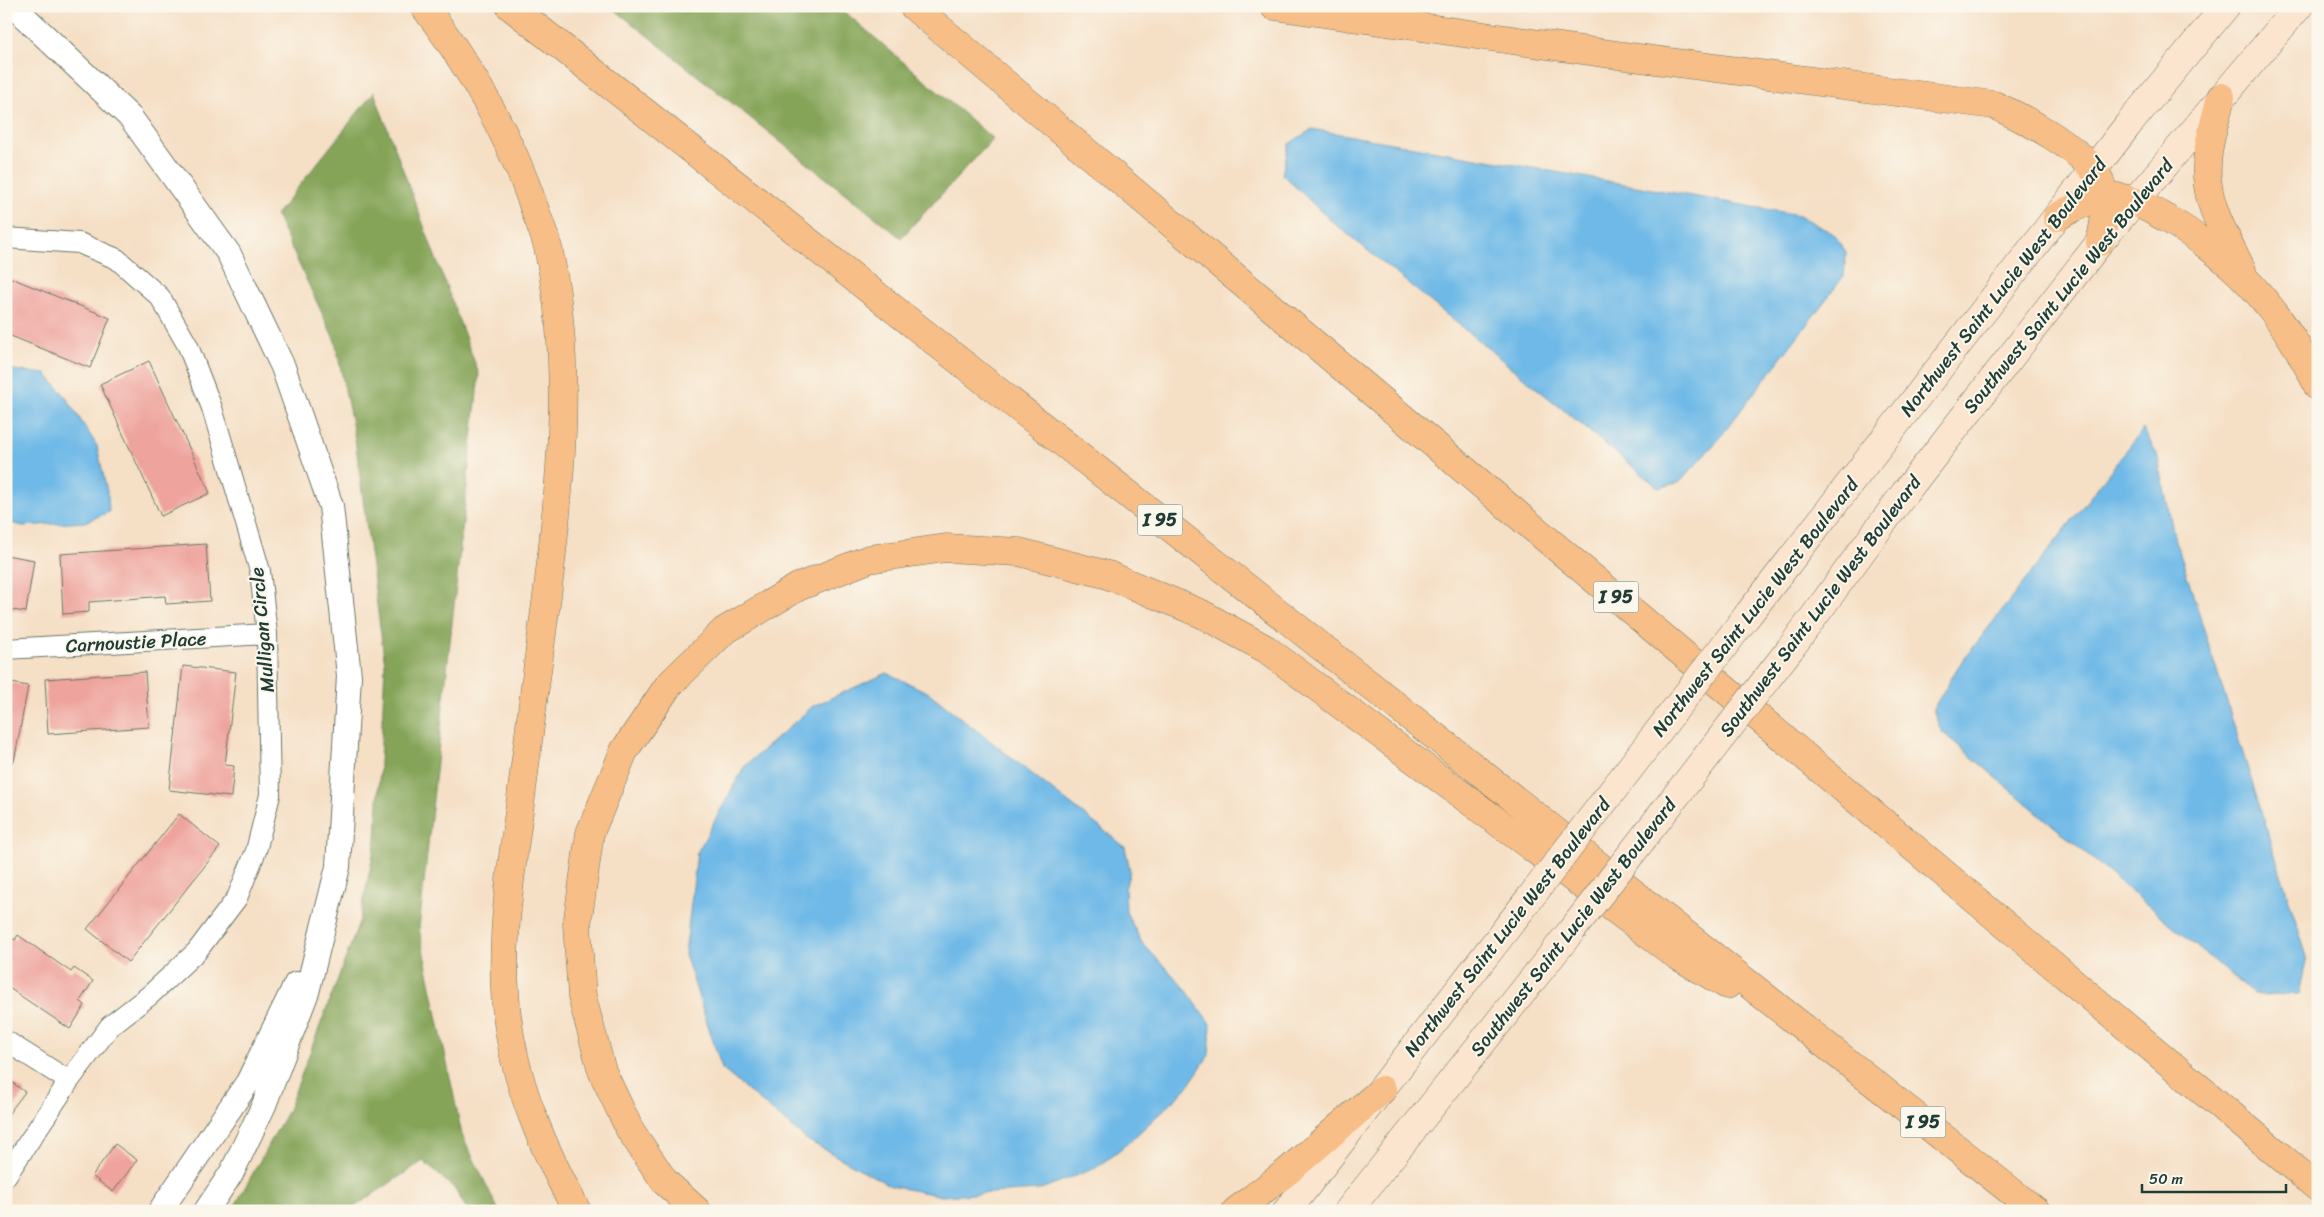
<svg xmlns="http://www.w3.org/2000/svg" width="2324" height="1217" viewBox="0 0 2324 1217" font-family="Sriracha,sans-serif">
<rect width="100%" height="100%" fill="#fbf7ec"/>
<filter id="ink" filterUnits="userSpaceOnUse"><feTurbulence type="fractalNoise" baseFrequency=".02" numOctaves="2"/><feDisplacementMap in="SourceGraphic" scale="10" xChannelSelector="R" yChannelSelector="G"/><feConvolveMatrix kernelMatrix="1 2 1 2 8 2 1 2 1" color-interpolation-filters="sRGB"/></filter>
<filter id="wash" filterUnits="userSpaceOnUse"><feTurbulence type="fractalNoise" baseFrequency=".0096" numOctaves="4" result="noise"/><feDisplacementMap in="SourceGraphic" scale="20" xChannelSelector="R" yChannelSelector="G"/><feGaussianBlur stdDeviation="1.12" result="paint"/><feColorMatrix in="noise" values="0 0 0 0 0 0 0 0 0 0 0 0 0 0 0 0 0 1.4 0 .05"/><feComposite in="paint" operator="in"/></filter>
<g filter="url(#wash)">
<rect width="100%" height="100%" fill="#f5dfc5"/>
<!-- forest -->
<path fill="#85a458" stroke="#527046" d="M610 6H838L993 139 901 238Z
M374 92 479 374 419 929 462 1135 499 1211H468L454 1188 423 1161 348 1211H232L288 1110 359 923 376 840 385 665 355 439 335 341 276 215Z"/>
<!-- water -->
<path fill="#6eb9e7" stroke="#467b8e" d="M1312 129 1799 215 1835 235 1846 252 1844 276 1718 440 1680 482 1659 488 1328 218 1282 174 1289 144Z
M6 369 46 374 66 397 97 446 108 496 109 512 85 522 23 526 6 522Z
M2143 429 2157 454 2173 531 2307 957 2299 994 2254 995 1941 731 1933 709 1958 667Z
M887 673 929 693 1125 847 1130 871 1125 889 1126 912 1142 943 1185 988 1211 1025 1209 1055 1186 1089 1128 1143 1096 1168 1038 1190 942 1196 891 1186 807 1140 722 1069 685 954 697 853 744 767 813 706Z"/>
<g id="blocks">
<!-- building -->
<path fill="#eea39c" d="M6 276 110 318 90 368 6 334Z
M149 361 210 493 161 516 100 384Z
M206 544 210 601 166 604 165 596 89 602V612L63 614 60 554Z
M6 555 34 560 26 612 6 609Z
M183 666 236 672 225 765 234 766 231 797 169 790Z
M145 672 149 727 48 734 45 679Z
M6 682 28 686 14 762 6 761Z
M179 814 220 847 128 962 87 929Z
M6 934 15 940 18 935 71 972 74 968 93 981 80 1001 85 1005 70 1029 6 986Z
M6 1078 25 1092 6 1117Z
M115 1144 137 1160 113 1192 92 1176Z"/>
</g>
</g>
<g filter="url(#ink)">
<use href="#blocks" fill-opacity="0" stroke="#6a7667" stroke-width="1"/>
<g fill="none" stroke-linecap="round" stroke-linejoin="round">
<!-- minor casing -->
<g stroke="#6a7667" stroke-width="22">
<path id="minor" d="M6 238 79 243 117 259 160 297 188 346 212 408 260 571 267 634 270 795 256 851 237 898 197 951 150 995 110 1026 69 1081 6 1176
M6 649 267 634
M6 1041 69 1081"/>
</g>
<!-- tertiary casing -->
<g stroke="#6a7667" stroke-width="26">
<path id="tertiary" d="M13 6 131 118 229 254 283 367 331 506 349 676 338 867 307 992 264 1105 232 1172 206 1211
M160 1211 248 1082 296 984"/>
</g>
<!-- secondary casing -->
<g stroke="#6a7667" stroke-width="29">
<path id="secondary" d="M1747 616 2128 125 2226 6
M1790 649 1904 494 2100 242 2299 6
M1287 1211 1530 898
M1348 1211 1572 930"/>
</g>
<!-- motorway casing -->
<g stroke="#6a7667" stroke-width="29">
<path id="motorway" d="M424 6C471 68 510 136 535 210 540 224 546 238 549 252 573 367 561 481 547 596 538 661 530 726 522 790 511 872 495 959 511 1041 522 1101 548 1157 577 1211
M510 6 2036 1211
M913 6 2318 1188
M1274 6 1617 55 1994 105C2023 118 2088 151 2100 181 2108 202 2105 222 2100 242
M2221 97C2215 123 2205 150 2207 177 2209 210 2228 241 2242 270
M2057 217C2076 206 2095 196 2117 197 2133 199 2152 210 2166 218 2223 252 2265 292 2299 350 2305 362 2313 374 2318 387
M697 1211 665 1182 630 1130 602 1071 582 997 577 925 590 833 624 751 668 686 724 631 798 587 869 559 946 548 1019 552 1108 575 1202 614 1266 649 1676 955 1727 985
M1236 1211 1288 1171 1382 1090"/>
</g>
<!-- minor -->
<use href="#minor" stroke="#fff" stroke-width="20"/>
<!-- tertiary -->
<use href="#tertiary" stroke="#fff" stroke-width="24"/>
<!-- secondary -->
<use href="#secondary" stroke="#fce5cf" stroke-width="28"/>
<!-- motorway -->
<use href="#motorway" stroke="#f7be87" stroke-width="28"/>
<!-- secondary-bridge casing -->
<g stroke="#6a7667" stroke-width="29" stroke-linecap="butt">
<path id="secondary-bridge" d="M1530 898 1747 616
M1572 930 1790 649"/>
</g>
<!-- secondary-bridge -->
<use href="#secondary-bridge" stroke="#fce5cf" stroke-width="28"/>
</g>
</g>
<g text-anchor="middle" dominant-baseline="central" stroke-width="4" stroke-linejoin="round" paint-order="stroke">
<!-- shield labels -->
<g fill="#fbf7ec" stroke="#61756b" stroke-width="1">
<rect x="1137.5" y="504.5" width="45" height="31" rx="4"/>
<rect x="1593.5" y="581.5" width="45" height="31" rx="4"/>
<rect x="1900.5" y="1106.5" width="45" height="31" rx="4"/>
</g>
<g font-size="18" font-weight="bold" fill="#1f3d34">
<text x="1160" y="520">I 95</text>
<text x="1616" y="597">I 95</text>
<text x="1923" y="1122">I 95</text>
</g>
<!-- street labels -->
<g font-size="19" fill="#1f3d34" stroke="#fbf7ec">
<text transform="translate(2068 286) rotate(-51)">Southwest Saint Lucie West Boulevard</text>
<text transform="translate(2003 287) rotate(-52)">Northwest Saint Lucie West Boulevard</text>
<text transform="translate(1820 606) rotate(-53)">Southwest Saint Lucie West Boulevard</text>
<text transform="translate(1755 607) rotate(-52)">Northwest Saint Lucie West Boulevard</text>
<text transform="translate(262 630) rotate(-95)">Mulligan Circle</text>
<text transform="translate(136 642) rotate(-3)">Carnoustie Place</text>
<text transform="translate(1507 927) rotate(-52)">Northwest Saint Lucie West Boulevard</text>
<text transform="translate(1573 927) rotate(-52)">Southwest Saint Lucie West Boulevard</text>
</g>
</g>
<!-- margin -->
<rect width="2324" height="1217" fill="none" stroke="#fbf7ec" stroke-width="25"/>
<!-- scale -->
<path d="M2142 1184v8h144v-8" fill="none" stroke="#1f3d34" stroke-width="2.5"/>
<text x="2149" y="1184" font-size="15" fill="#1f3d34" stroke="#fbf7ec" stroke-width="4" paint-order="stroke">50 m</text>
</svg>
